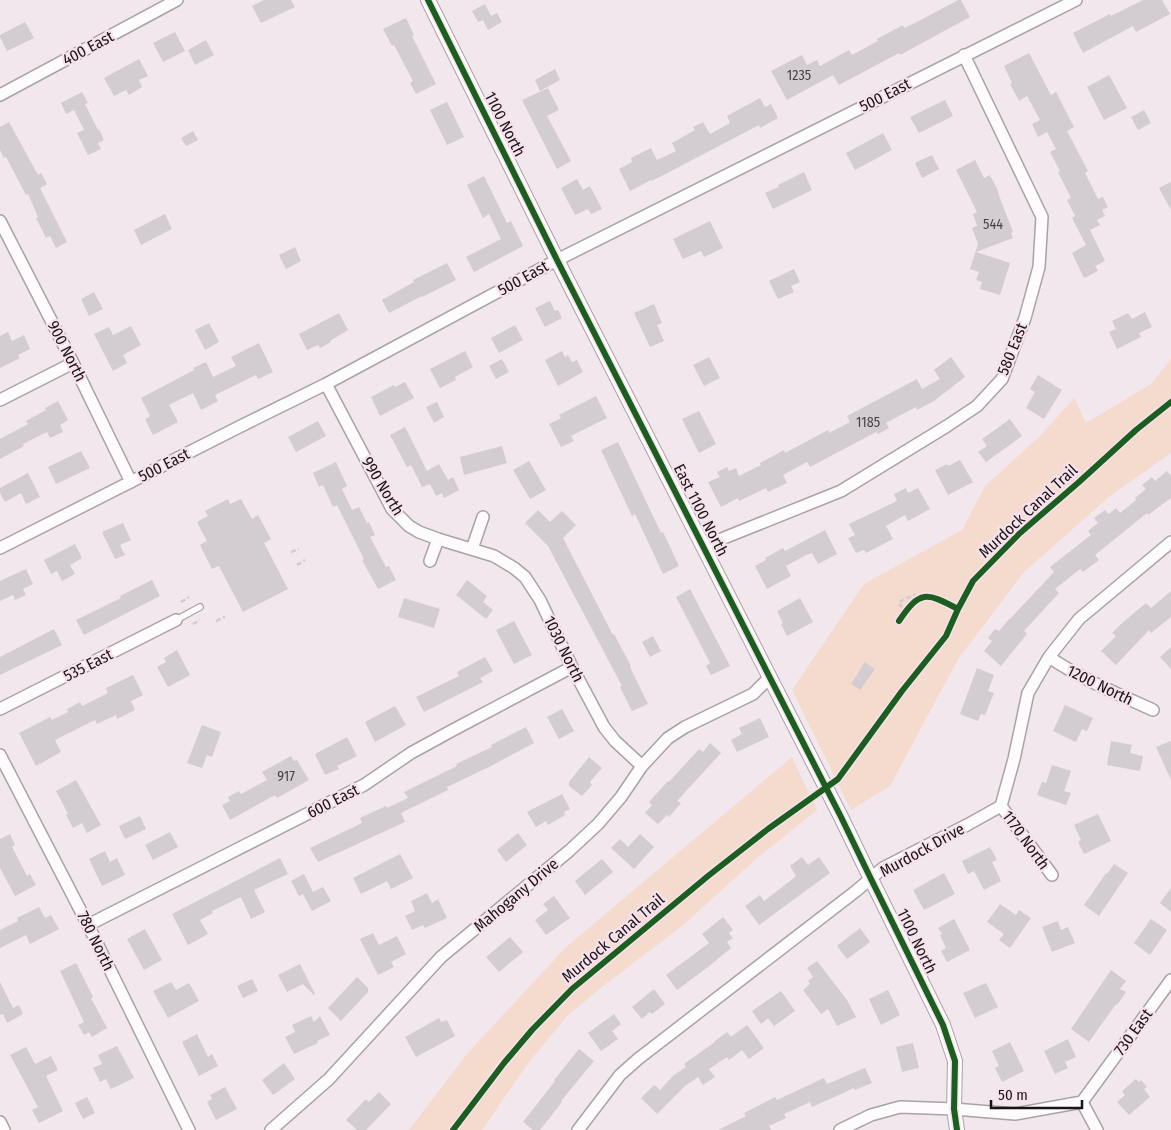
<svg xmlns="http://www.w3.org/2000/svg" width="1171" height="1130" viewBox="0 0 1171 1130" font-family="'Fira Sans Condensed',sans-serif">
<rect width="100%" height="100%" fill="#f2e7ec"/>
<!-- green -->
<path fill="#f5dace" d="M1171 359V453L1110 496 1024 572 958 659 890 786 851 810 792 690 864 584 962 530 985 486 1040 436 1074 398 1086 423 1151 384Z
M792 757 817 810 756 859 681 927 603 986 566 1017 526 1066 482 1130H409L466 1055 565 948Z"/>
<!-- building -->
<path fill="#d3ccd1" d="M264 0H291L295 7 261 23 252 6Z
M958 0H961L970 17 900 55 899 53 839 85 833 75 787 100 771 71 802 55 807 65 817 60 820 66 849 50 852 55 878 41 877 39 903 25 904 28 919 21Z
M1143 0H1162L1170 14 1136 32 1133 26 1083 53 1073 33 1110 14 1111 16Z
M485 4 491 16 497 13 502 22 488 30 483 20 478 22 472 11Z
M406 18 414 35 412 36 436 84 416 94 410 83 413 81 394 45 392 46 383 29Z
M25 22 34 38 7 51 0 37V35Z
M175 32 185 51 163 62 153 43Z
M206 40 214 55 195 65 188 50Z
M1029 53 1051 95 1056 92 1074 127 1067 131 1088 171 1085 173 1098 199 1103 197 1108 207 1102 210 1105 216 1097 220 1100 225 1090 230 1105 261 1095 266 1098 271 1084 278 1072 253 1086 245 1072 218 1075 216 1067 200 1071 198 1058 172 1060 171 1050 152 1056 149 1047 132 1038 137 1032 124 1040 120 1027 96 1019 101 1010 84 1012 83 1004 66Z
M139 59 148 76 139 80 142 87 129 95 126 90 114 96 104 78Z
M555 69 560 80 540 91 535 80Z
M1109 75 1127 108 1104 120 1087 87Z
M548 88 559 110 547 116 571 161 557 169 522 100Z
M82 92 88 103 85 104 98 130 99 129 104 140 98 143 101 149 88 155 77 133 84 130 74 110 66 114 61 103Z
M760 98 765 107 771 104 778 118 760 128 759 125 652 181 651 180 630 191 619 169 632 162 631 158 651 148 657 160 676 151 672 143 695 130 693 127 703 122 710 134 730 123 727 116Z
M945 100 953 116 919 133 910 117Z
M447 102 464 137 447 145 430 110Z
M1144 110 1151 123 1138 130 1131 117Z
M9 122 38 175 41 173 47 184 40 188 67 242 56 248 50 236 46 238 36 218 38 217 28 194 26 195 6 157 4 158 0 150V127Z
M193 131 198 140 186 146 181 138Z
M883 133 892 150 855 170 846 153Z
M932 155 939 169 922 178 915 163Z
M975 160 984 178 990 175 999 193H998L1013 232 1011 233 1013 238 976 252 1010 263 1000 295 980 289 982 282 976 280 979 272 970 269 978 244 972 228 977 226 973 214 977 212 956 170Z
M804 172 812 190 773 209 765 193 779 187 778 185Z
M484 176 507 223 511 221 523 246 474 272 466 257 501 239 489 214 483 218 467 185Z
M577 179 583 190 590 186 602 209 591 214 588 209 575 215 561 188Z
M1171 182V210L1159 188Z
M165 214 172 229 141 245 134 230Z
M710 221 723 248 704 257 701 251 683 259 673 239Z
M295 247 301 261 286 269 279 255Z
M447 263 456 280 422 297V296L389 313 382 300 414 282 413 280Z
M794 269 800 282 791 286 794 292 778 299 769 281Z
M94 292 103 309 89 316 81 299Z
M550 301 555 311 558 310 562 318 545 327 535 308Z
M654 304 662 323 657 325 664 341 650 347 634 313Z
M1145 312 1152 327 1139 333 1141 337 1117 349 1109 332 1116 329 1112 321 1128 313 1132 319Z
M339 313 348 330 330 341 331 342 320 348 318 345 307 350 299 334Z
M209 323 219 342 205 350 195 330Z
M515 325 523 340 499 353 491 338Z
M131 326 141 345 123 355 127 363 113 371 94 334 109 327 113 335Z
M8 332 12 341 24 335 30 349 18 355 20 358 0 368V336Z
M259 343 273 372 258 379 256 375 215 395 218 401 201 410 193 393 169 405 178 422 153 435 145 419 150 416 141 398 194 370 193 368 206 362 213 377 236 366 231 357Z
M465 351 473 367 455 377 456 380 440 388 430 369Z
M562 351 565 357 568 355 572 362 577 360 583 372 558 386 545 360Z
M709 357 720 378 704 386 693 365Z
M951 357 965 377 934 401 917 410 916 407 886 423 889 428 878 434 876 432 810 467 807 462 783 475 787 483 768 492 766 488 739 501 738 498 721 507 708 482 720 477 717 472 727 467 729 471 736 468 739 476 761 465 760 463 784 450 785 453 828 430 829 433 850 422 847 416 917 379 922 389 940 379 934 370Z
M502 359 509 372 496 379 489 366Z
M1038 375 1062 390 1044 419 1026 408 1035 392 1030 389Z
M405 382 414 398 380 416 371 397 394 385 395 387Z
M596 396 607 418 571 436 574 441 561 447 549 424 561 418 559 415Z
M58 401 68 420 60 425 63 432 50 438 47 432 23 444 24 446 0 459V439L28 424 26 421 46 410 45 408Z
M437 402 444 417 434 423 426 407Z
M699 411 716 444 699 453 682 419Z
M1010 419 1022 436 986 462 978 452 987 446 982 439Z
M318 421 326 436 296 452 288 437Z
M405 427 427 471 439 464 448 480 453 477 459 490 444 498 442 493 436 496 430 484 422 487 411 465 407 467 390 435Z
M618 442 661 533 663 532 679 566 663 574 635 514 632 516 601 450Z
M502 446 507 463 464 475 460 457Z
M81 451 90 468 56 484 48 467Z
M960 460 973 482 948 495 935 470 947 464 948 466Z
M529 461 546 490 530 499 513 470Z
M336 462 347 486 342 489 352 510 359 507 367 523 369 522 375 535 370 537 386 567 389 566 396 580 378 589 362 560 364 559 337 505 333 507 323 485 319 487 313 473Z
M1167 471 1171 476V498L1148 515 1147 513 1095 555 1099 560 1083 572 1080 569 1055 589 1059 593 1024 631 1027 634 1001 666 984 651 992 641 988 638 995 629 999 631 1009 619H1010L1054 572 1050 567 1091 535 1088 531 1098 523 1094 518 1105 510 1109 514 1116 508 1120 513 1136 500 1135 498 1146 489 1142 485 1152 477 1155 481Z
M28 473 40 497 26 504 21 493 5 502 0 493V488Z
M906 488 908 493 918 488 930 509 908 521 905 515 886 526 893 539 866 553 864 550 856 553 848 538 855 535 849 524 897 501 894 494Z
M228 499 230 504 241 499 252 519 258 515 271 539 264 543 288 589 243 612 219 566 212 569 200 545 207 541 197 522 208 516 205 511Z
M538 510 550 522 562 511 576 525 563 538 613 635 614 634 631 666 630 667 648 704 632 711 620 687 622 686 548 546 525 523Z
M123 523 131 540 120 545 125 555 115 559 102 532Z
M825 530 837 554 818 564 812 553 806 555 786 566 791 576 767 589 755 566 766 560 765 558 783 548 785 551Z
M75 544 82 558 70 565 75 574 62 581 57 571 51 574 44 560Z
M26 569 33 584 23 589 26 595 15 600 13 595 0 601V581Z
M152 580 160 596 84 635 76 620 121 598 120 596Z
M467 580 487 596 483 602 493 610 486 619 456 595Z
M690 589 730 666 711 675 706 666 710 663 676 597Z
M1171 591V617L1151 633 1149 630 1116 665 1101 651 1116 636 1112 633 1121 624 1146 603 1151 608Z
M404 598 440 609 434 628 398 617Z
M800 598 813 622 787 636 781 624 783 623 777 611Z
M514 621 532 655 514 664 496 630Z
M54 629 62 645 0 675V657Z
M653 636 661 651 650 657 642 642Z
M1171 647V669L1160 657Z
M177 650 190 675 168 687 157 667 166 662 164 658Z
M485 657 493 671 480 678 483 682 424 712 416 697 459 676 457 672Z
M865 662 875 669 860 690 851 684Z
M977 668 994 675 988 691 994 693 985 715 981 714 978 721 960 714Z
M133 675 143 695 131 701 135 710 117 719 116 715 97 724 95 720 55 740 61 752 36 766 19 733 50 717 52 720 68 712 67 709 80 702 82 706 108 693 106 688Z
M1065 705 1093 718 1087 731 1082 729 1076 742 1053 731Z
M395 706 406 725 375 742 365 722Z
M562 709 574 731 559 739 547 717Z
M760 718 769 737 737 752 731 740 742 734 739 728Z
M202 725 221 732 212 757 207 755 202 768 187 763Z
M526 727 534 743 487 768 447 787 448 790 401 813 405 822 318 862 310 848 362 823 360 818 386 806 387 808 408 798 404 792 457 766 456 764 492 747 491 745Z
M347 737 357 756 337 766 339 769 325 775 315 754Z
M1111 741 1132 745 1130 753 1143 756 1140 771 1107 765Z
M1171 741V780L1156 747Z
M710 743 721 753 677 801 681 803 669 817 667 815 658 824 645 813 652 805 649 802 668 781 669 782 699 749 703 752Z
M291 756 294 761 297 760 309 780 277 798 275 795 230 820 222 805 230 801 228 797 239 791 241 794 267 780 262 772Z
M589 757 602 768 590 782 592 785 582 796 569 786V782Z
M1052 765 1071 771 1064 791 1071 793 1066 805 1037 795 1042 782 1046 783Z
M76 780 101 825 87 833 82 823 73 828 66 815 68 814 56 791Z
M562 794 570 809 564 812 565 815 548 825 546 821 536 827 527 812Z
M1098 814 1111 841 1084 854 1078 842 1081 840 1074 825Z
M140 816 146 829 125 839 119 826Z
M170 832 178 847 153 860 145 845Z
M518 833 527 845 506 862 497 850Z
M10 834 15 845 12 847 27 876 30 874 36 885 15 896 0 868V839Z
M640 834 654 847 634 869 611 848 620 839 628 847Z
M990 847 997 860 992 862 1001 881 984 890 974 871 968 874 962 861Z
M105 851 110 862 117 858 125 875 102 886 89 859Z
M400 854 413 878 391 889 387 881 361 894 353 878Z
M802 857 808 865 819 857 830 873 759 925 745 906 760 895 764 901 790 881 796 876 790 866Z
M280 858 288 874 254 890 265 912 251 919 241 897 212 911 213 913 200 920 208 934 188 945 172 914Z
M602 859 613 872 585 895 575 881Z
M1114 864 1128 873 1099 916 1084 905 1106 873 1107 874Z
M944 873 955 894 924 910 913 890Z
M304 874 313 892 323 887 331 901 312 911 303 894 299 896 291 881Z
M1171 888V912L1160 903Z
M427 893 432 903 438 899 447 918 425 928 423 925 412 930 405 916 415 911 411 901Z
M554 896 570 918 546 935 535 920 548 910 543 904Z
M1000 904 1016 915 1019 910 1031 918 1010 948 999 940 1004 934 987 922Z
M39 907 45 918 51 915 59 929 30 944 26 935 0 948V930L18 921 17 918Z
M723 917 733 930 729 933 733 938 727 942 731 948 708 967 677 990 666 975 709 943 702 934Z
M954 919 970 950 947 962 941 951 946 948 940 935 942 934 938 928Z
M1151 919 1167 930 1150 955 1134 943Z
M1058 921 1061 930 1068 927 1075 943 1052 952 1042 927Z
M860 928 870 942 847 959 837 946Z
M145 929 162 960 144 970 127 939Z
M373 933 379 945 397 936 406 954 391 962 394 967 378 975 360 939Z
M510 937 523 952 499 972 486 957Z
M817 961 847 1000 856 1017 837 1026 828 1009 821 1014 803 990 810 984 808 981 813 977 807 968Z
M76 963 93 997 91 998 107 1028 92 1037 89 1032 84 1035 78 1025 84 1022 60 971Z
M300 964 315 994 314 995 303 984 287 992 278 975Z
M1111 970 1126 981 1120 989 1126 992 1117 1005 1116 1004 1089 1042 1071 1029Z
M357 977 368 988V992L341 1021 328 1008Z
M252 979 258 991 243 998 237 986Z
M0 982 13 1008 19 1005 23 1014 7 1023 3 1014 0 1015Z
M171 982 176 990 189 983 199 1001 168 1018 153 991Z
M986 983 998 1007 975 1018 963 993Z
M654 989 665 1004 652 1014 650 1012 642 1019 632 1007Z
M888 990 900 1015 881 1025 869 999Z
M781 991 795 1011 774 1026 768 1018 761 1024 752 1011Z
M614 1014 621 1024 612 1031 618 1039 601 1051 588 1033Z
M311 1016 314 1022 320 1016 330 1035 317 1041 318 1043 294 1054 285 1037 295 1032 292 1025Z
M439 1018 441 1022 447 1020 455 1036 416 1057 405 1037Z
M747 1025 764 1048 749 1059 742 1050 729 1060 727 1057 709 1069 715 1077 703 1085 698 1077 685 1086 657 1114 641 1098 654 1085 660 1090 674 1075 686 1067 684 1064 715 1042V1041L727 1032 731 1037Z
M197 1034 208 1057 212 1054 218 1066 199 1076 182 1042Z
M1068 1039 1076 1057 1065 1062 1068 1068 1055 1074 1044 1051Z
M1010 1042 1024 1071 1002 1082 995 1068 999 1066 992 1051Z
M913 1043 919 1068 902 1072 896 1047Z
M117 1046 134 1078 111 1089 106 1079 100 1082 93 1068 102 1064 98 1055Z
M26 1047 35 1064 51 1056 58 1070 46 1076 63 1111 39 1123 32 1110 38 1107 10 1055Z
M579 1049 594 1061 561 1101 562 1102 540 1130H533L523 1122 555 1081 554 1080Z
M284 1063 295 1079 273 1095 262 1080Z
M865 1068 872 1083 855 1090 854 1088 812 1107 810 1102 784 1114 786 1118 769 1126 771 1130H718L746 1116 744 1113 775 1097 777 1100 824 1078 827 1084Z
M1136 1079 1139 1082 1141 1080 1147 1087 1144 1089 1150 1097 1129 1115 1117 1102 1125 1095 1122 1091Z
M225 1087 237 1109 216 1120 207 1102 212 1099 210 1095Z
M379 1092 391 1104 366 1130H357L346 1120 366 1099 369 1102Z
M87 1097 95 1113 83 1119 75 1103Z"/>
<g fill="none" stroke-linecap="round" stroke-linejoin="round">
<!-- service casing -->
<g stroke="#a9a2a6" stroke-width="8">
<path id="service" d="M176 620 200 607"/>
</g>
<!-- minor casing -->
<g stroke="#a9a2a6" stroke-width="14">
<path id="minor" d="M0 95 177 0
M0 221 73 363 131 482
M326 384 392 509 409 526 419 532 438 539 494 556 514 568 525 577 540 600 572 667 604 727 615 741 642 766
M0 400 73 363
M704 546 841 491 947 426 977 406 1002 379 1025 318 1039 267 1042 217 964 55
M0 548 243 425 326 384 557 260 1076 0
M472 549 483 517
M430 561 438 539
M1049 657C1081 679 1118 694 1153 710
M0 709 176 620
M0 755 88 925 189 1130
M1001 806 1052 875
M88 925 364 785 411 753 453 730 572 667
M1082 1102 1097 1130
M0 1122 4 1130
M271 1130 329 1079 441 957 569 851 598 824 621 797 642 766 668 738 685 727 753 694 770 677
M578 1130 620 1075 638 1059 856 891 883 868 967 825 1001 806 1014 759 1028 693 1049 657 1079 619 1171 542
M840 1130 871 1115 900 1107 954 1109 1015 1114 1082 1102 1171 980"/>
</g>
<!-- tertiary casing -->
<g stroke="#a9a2a6" stroke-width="16">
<path id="tertiary" d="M428 0 557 260 841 817 871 879 943 1025 955 1061 954 1109 957 1130"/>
</g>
<!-- path -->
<path stroke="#cfcdce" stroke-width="2.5" stroke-dasharray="5 2.5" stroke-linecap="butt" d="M291 552 299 549
M297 565 305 560
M181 602 189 597
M910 607 900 606 899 602 914 595 919 598
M216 621 225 617
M193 624 200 620"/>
<!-- service -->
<use href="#service" stroke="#fdfbfc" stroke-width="5.5"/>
<!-- minor -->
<use href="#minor" stroke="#fdfbfc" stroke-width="11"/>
<!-- tertiary -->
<use href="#tertiary" stroke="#fdfbfc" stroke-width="14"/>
<!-- cycleway casing -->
<g stroke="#f6e2ec" stroke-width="9">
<path id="cycleway" d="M428 0 557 260 841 817 871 879 943 1025 955 1061 954 1109 957 1130
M899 621C920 590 926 592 958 609
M453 1130 504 1063 532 1030 572 989 708 876 768 829 838 779 902 691 946 636 958 609 973 581 1020 533 1079 482 1136 430 1171 402"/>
</g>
<!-- cycleway -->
<use href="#cycleway" stroke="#1b5e20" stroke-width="6"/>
</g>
<g text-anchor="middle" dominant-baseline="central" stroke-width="4.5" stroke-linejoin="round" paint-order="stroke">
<!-- number labels -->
<g font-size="14" fill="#484246">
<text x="799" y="75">1235</text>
<text x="993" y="224">544</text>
<text x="868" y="422">1185</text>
<text x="286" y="776">917</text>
</g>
<!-- street labels -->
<g font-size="16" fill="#1a1417" stroke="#f6e2ec">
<text transform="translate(88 48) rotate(-28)">400 East</text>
<text transform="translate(885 95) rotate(-27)">500 East</text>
<text transform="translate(505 124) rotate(63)">1100 North</text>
<text transform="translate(523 278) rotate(-29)">500 East</text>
<text transform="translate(1012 349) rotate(-68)">580 East</text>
<text transform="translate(67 351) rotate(63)">900 North</text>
<text transform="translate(164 465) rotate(-27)">500 East</text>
<text transform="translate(383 486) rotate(59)">990 North</text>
<text transform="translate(701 510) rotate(63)">East 1100 North</text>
<text transform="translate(1028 511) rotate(-43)">Murdock Canal Trail</text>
<text transform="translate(564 649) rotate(64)">1030 North</text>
<text transform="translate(88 665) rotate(-27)">535 East</text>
<text transform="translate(1100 685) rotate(26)">1200 North</text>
<text transform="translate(333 801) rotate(-27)">600 East</text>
<text transform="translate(1026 840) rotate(54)">1170 North</text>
<text transform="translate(922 850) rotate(-29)">Murdock Drive</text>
<text transform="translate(516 895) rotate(-40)">Mahogany Drive</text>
<text transform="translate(613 938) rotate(-40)">Murdock Canal Trail</text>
<text transform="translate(96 941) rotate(64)">780 North</text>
<text transform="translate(917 941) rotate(64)">1100 North</text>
<text transform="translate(1133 1032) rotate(-54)">730 East</text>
</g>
</g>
<!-- scale -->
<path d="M991 1100v8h91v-8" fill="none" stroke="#1a1417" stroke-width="2.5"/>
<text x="998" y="1100" font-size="15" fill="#1a1417" stroke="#f6e2ec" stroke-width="4" paint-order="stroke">50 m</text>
</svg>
